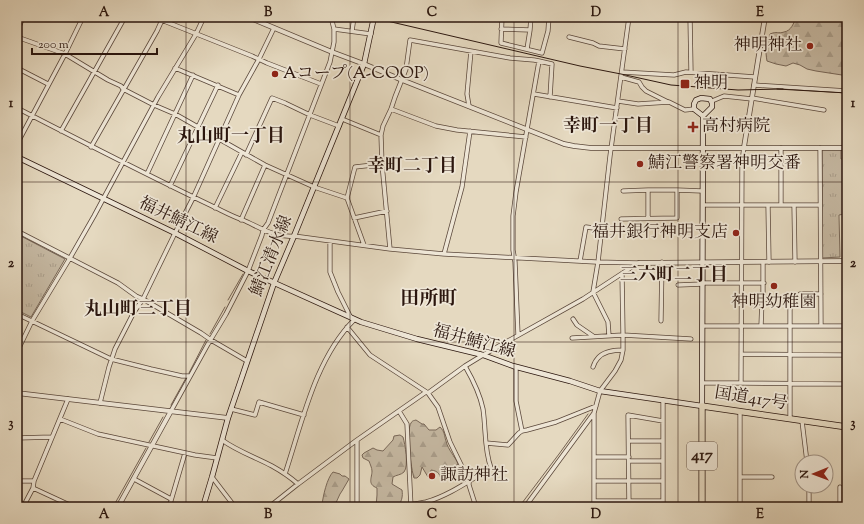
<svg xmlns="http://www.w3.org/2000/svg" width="864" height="524" viewBox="0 0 864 524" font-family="'Sorts Mill Goudy','Noto Serif JP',serif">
<defs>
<pattern id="forest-firs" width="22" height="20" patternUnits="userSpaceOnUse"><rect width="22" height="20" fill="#c5b8a2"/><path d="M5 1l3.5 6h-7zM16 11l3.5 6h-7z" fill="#a99d8a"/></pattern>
<pattern id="park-tufts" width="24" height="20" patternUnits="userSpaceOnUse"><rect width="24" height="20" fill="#c5b8a2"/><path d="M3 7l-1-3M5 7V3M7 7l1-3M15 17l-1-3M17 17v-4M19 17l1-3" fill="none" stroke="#a99d8a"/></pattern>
</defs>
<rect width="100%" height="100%" fill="#e5d9c0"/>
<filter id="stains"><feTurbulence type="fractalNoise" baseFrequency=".005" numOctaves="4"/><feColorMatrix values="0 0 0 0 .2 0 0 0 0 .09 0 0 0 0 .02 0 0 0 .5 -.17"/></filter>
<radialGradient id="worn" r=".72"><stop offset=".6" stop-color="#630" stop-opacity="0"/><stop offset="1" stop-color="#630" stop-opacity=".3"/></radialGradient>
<!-- forest -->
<path fill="url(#forest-firs)" stroke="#786758" d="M796 17H845L847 18V74L842 75 816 71 807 69 800 65 793 63 786 66 776 64 767 61C765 50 766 45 770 34 777 31 778 34 784 32 791 31 794 23 796 17Z
M416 420 422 424H424L429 430H436L440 427C445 432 444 435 446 441 448 450 455 456 458 464L454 467H451L446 479 442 482C440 475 439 471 431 470L430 476 428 477 422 467 420 475 417 478H414C411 469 406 430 411 423 413 420 413 421 416 420Z
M400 435 403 437C405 444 409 466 404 472 401 475 396 475 393 477L392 484 402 490C403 496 402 503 396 507H376L377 495V488C367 484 372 478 372 471 372 468 370 464 369 461L363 458 362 455 364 453 373 448 377 450 383 451 393 440 394 436Z
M333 472 340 474 342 476H345L349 479 342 491 340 494 334 507H323L322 505C323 496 327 478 333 472Z"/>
<!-- park -->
<path fill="url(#park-tufts)" stroke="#786758" d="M822 149H841V159H847V210H845L844 214 839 215 840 257 822 258Z
M17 234 65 259 31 317 17 310Z"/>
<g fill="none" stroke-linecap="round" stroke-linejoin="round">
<!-- stream -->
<path stroke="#756354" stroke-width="1" d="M228 300 243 274
M210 334 225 307
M189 373 206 340
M171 405 186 378
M149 442 163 417
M113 507 146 448
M519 507 559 454 588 414"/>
<!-- minor casing -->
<g stroke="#5a473a" stroke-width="5">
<path id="minor" d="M154 17 252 56 267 63 321 84
M502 17 501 43 542 53 548 31 549 17
M690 17 691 72
M334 29 371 34
M501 29 530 30
M352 31 354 17
M17 32 23 17
M17 37 65 54 108 80 121 86 123 89 154 105 175 114 265 165 314 187 347 198
M569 37 593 43 599 46 625 49
M527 49 530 30 531 17
M539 61 552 64 550 97
M17 68 48 84
M175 68 239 95
M622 72 674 75 686 72 755 77
M621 77 639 82 642 87 646 91 668 102
M754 85 847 91
M534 94 617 108
M752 98 824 110
M618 101 638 104 669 102 685 110 694 109
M712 101 724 96 752 99
M469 106 467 94 471 51
M17 108C81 141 145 174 210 205 221 210 231 216 243 220 259 227 275 238 294 236L390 249 444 254 596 262 639 263
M391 109 436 126 457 130 526 137
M342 119 381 135
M61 131 125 17
M17 144 65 54 83 17
M91 147 157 31 162 20
M820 148 821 326
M842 148 847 144
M246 155 272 98 285 103 310 115 339 126
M147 174 193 75
M170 186 218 85
M623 191 648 190
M703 205H820
M768 205 769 262
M781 205V148
M794 205 795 262
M215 208 242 152
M354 218 387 211
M648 218V190H677
M621 219 677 218V190L702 191
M241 220 265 165
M17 231 118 283 136 296 143 299 201 333 211 340 247 361
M330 241V272L338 292 351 318
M364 245 347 198 355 167 382 164
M390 249 382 164 381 135 383 126 391 109 395 97 406 69 410 40 510 58 534 60 539 61 516 192 513 216V250L515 262 518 335
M444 254 462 187 470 131
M580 261 586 227 601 229
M703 283H764
M678 285 703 284
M763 299 790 300V419
M790 300 795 299 800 294H821
M17 314 111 359 151 369 182 376H190
M573 319 577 325 593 336
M661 321 662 262
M703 326H847
M761 326 762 300 763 299V262
M347 327 370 355 428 393 438 407 450 442 469 481V485L476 507
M609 336 608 322 593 292 598 262 610 156 629 17
M572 338 623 335 691 339
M17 352 32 321 70 258 94 216 158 97 196 34 204 17
M741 354 847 355
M516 367V401L522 431
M593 367C594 364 596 360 598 358 604 351 615 350 623 350
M703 383H741L847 384
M741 383 742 161 744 147
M428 393 465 366 483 355 583 299 638 263
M100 403 109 367 115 349 134 312 143 299 175 233 193 198 239 95 259 59 274 28
M231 409 255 415 259 402 304 415
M171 411 208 344 226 314 248 271 262 235 263 230 268 223 330 62 334 42V29L331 17
M399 411 407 424 411 507
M60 419 98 434 195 455 217 458
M802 421 807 462
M17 438 52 437
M222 440C237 451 255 457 272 466 281 471 290 477 298 484
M629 441H663
M486 443 508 445 519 433 522 431 527 430 556 422 596 406
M594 457H629
M629 461H663
M285 474C302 423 315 359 354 320
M212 477 235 507
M740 477H772
M134 479 171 499
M17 481H34
M594 481H663
M33 488 74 507
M594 501H663
M23 507 33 488 34 481 68 399
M168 507 170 504 185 453
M269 507 298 484 357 440 426 392
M357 507V440
M402 507C410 504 418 504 426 502 450 495 470 480 491 468 484 449 486 429 483 409 480 394 473 380 465 366
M525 507 594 413 600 391 615 371 621 360 623 350V335L622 274
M594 507V413
M629 507 628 415 663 421
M663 507V400
M740 507V411
M809 507V486
M840 507V487"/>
</g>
<!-- tertiary casing -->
<g stroke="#5a473a" stroke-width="5.5">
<path id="tertiary" d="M248 17 332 52 364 64 402 80 564 144 574 146 591 148H847
M744 147 765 17
M639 263 847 261
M17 393 228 418
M118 507 171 411"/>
</g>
<!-- secondary casing -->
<g stroke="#2b160e" stroke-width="6">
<path id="secondary" d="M17 157 175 233 248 271 361 322 417 339 483 355 513 366 570 381 600 391 702 406 703 116 712 107V103L710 99 701 98 696 100 694 104V109L703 116
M203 507 212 477 228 418 274 283 294 236 364 64 374 17"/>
</g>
<!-- trunk casing -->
<g stroke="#2b160e" stroke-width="7">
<path id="trunk" d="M702 507V406L847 427"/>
</g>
<!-- minor -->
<use href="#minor" stroke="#eee6d6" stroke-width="3.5"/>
<!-- tertiary -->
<use href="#tertiary" stroke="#eee6d6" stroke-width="4"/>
<!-- secondary -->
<use href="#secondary" stroke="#eee6d6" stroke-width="4.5"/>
<!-- trunk -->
<use href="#trunk" stroke="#e5d9c0" stroke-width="5.5"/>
<!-- tram -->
<path stroke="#2b160e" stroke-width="1" d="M370 17 580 66 621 74 671 85 738 90 783 89
M777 89 847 93"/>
</g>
<!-- grid -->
<path fill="none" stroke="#2b160e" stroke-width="1" stroke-opacity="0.55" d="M186 17V507M350 17V507M514 17V507M678 17V507M17 182H847M17 342H847"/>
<!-- markers -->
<g fill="#8f2418" stroke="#eee6d6" stroke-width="1.5">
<circle cx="810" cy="46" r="4"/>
<circle cx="275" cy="74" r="4"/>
<rect x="680" y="79" width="10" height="10" rx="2"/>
<path d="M691 121h4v4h4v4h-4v4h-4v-4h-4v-4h4z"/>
<circle cx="640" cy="164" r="4"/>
<circle cx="736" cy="233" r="4"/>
<circle cx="774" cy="286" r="4"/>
<circle cx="432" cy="476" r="4"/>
</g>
<g text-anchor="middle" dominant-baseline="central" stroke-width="3.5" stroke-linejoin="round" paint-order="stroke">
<!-- shield labels -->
<rect fill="#eee6d6" stroke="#66544a" stroke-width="1" x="687" y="442" width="30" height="28" rx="3"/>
<g font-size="16" font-weight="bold" fill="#2b160e">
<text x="702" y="456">417</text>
</g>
<!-- poi labels -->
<g font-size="17" fill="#2b160e" stroke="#eee6d6" text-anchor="start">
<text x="802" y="46" text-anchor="end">神明神社</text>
<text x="283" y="74">Aコープ(A-COOP)</text>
<text x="694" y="84">神明</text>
<text x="702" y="127">高村病院</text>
<text x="648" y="164">鯖江警察署神明交番</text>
<text x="728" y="233" text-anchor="end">福井銀行神明支店</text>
<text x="774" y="303" text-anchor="middle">神明幼稚園</text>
<text x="440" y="476">諏訪神社</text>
</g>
<!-- street labels -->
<g font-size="17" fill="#2b160e" stroke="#eee6d6">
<text transform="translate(178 221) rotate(26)">福井鯖江線</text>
<text transform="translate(272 256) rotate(-68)">鯖江清水線</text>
<text transform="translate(474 342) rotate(15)">福井鯖江線</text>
<text transform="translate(751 399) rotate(9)">国道417号</text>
</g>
<!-- neighbourhood labels -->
<g font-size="18" font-weight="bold" fill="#2b160e" stroke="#eee6d6">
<text x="608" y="127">幸町一丁目</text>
<text x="231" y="137">丸山町一丁目</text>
<text x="412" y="167">幸町二丁目</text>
<text x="674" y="276">三六町二丁目</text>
<text x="138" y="310">丸山町三丁目</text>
</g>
<!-- quarter labels -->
<g font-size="19" font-weight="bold" fill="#2b160e" stroke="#eee6d6">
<text x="429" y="299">田所町</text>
</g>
</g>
<!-- margin -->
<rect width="864" height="524" fill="none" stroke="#e5d9c0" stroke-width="44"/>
<!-- north arrow -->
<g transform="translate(814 474) rotate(269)"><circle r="19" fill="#eee6d6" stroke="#a09386"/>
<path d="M0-3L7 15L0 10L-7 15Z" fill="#8f2418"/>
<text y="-6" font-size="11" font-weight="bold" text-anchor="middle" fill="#2b160e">N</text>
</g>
<!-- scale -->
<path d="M32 48v6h125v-6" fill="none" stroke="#2b160e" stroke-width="2"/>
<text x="38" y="48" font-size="12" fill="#2b160e" stroke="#eee6d6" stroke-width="3" paint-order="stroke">200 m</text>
<rect x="22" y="22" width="820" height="480" fill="none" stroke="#2b160e" stroke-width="1.5"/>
<g font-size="13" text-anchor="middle" font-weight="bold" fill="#2b160e">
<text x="104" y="16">A</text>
<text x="268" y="16">B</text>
<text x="432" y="16">C</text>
<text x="596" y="16">D</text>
<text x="760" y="16">E</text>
<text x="11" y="107">1</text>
<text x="853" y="107">1</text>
<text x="11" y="267">2</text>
<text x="853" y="267">2</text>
<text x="11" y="427">3</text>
<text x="853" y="427">3</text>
<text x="104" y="518">A</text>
<text x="268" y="518">B</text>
<text x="432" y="518">C</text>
<text x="596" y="518">D</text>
<text x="760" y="518">E</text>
</g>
<rect width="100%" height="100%" filter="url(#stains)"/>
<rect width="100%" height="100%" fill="url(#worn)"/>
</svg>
